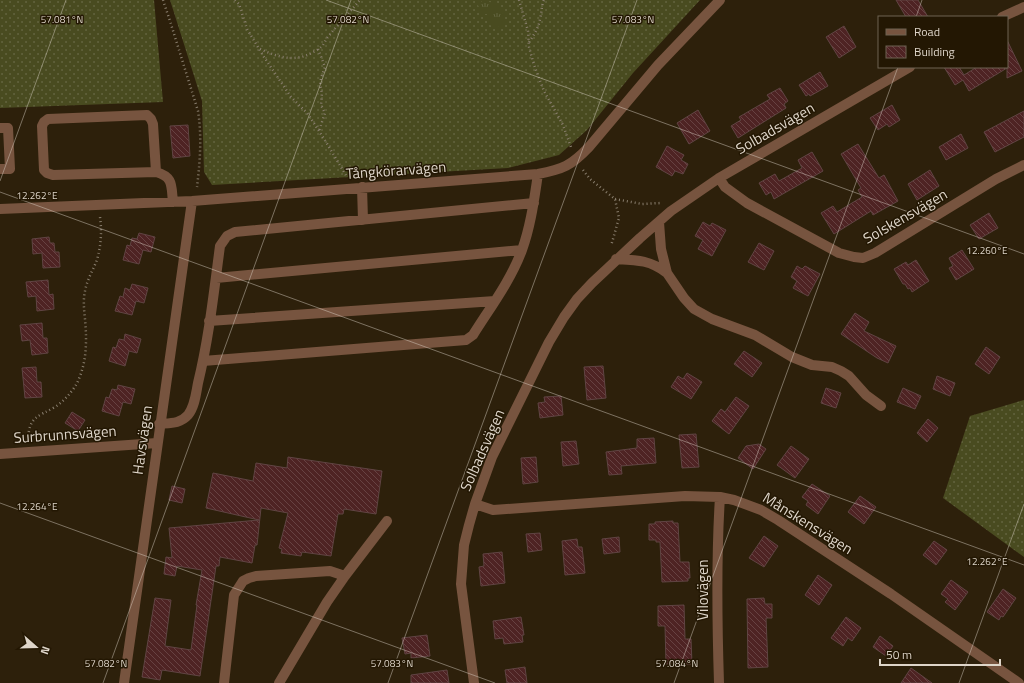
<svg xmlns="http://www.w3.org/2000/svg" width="1024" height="683" viewBox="0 0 1024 683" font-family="'Titillium Web',sans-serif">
<defs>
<pattern id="grass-dots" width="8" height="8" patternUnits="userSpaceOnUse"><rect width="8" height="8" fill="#494b20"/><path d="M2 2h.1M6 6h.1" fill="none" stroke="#63643f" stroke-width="1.8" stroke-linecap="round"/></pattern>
<pattern id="park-tufts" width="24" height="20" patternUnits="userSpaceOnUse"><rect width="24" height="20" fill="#494b20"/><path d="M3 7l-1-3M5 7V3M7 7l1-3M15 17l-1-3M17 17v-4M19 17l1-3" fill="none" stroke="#63643f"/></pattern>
<pattern id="building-back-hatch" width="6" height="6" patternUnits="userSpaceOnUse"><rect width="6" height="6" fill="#4e2323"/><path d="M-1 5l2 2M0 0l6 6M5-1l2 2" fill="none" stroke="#674242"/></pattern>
</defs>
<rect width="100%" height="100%" fill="#2d200b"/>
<!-- grass -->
<path fill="url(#grass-dots)" d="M0 0H154L163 102 0 108Z
M170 0H700L633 73 587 130 559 155 508 168 212 185 204 172 202 101Z
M1024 400V557L943 498 970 416Z"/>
<!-- park -->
<path fill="url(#park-tufts)" d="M483 0 489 2 498 3 505 18 503 25 496 28 490 25 487 14H482L478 5Z"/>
<!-- building -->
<path fill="url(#building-back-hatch)" stroke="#604443" d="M896 0H918L928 17H906Z
M844 26 856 47 839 58 826 37Z
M1007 40 1022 71 1007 78V68L969 91 963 80 955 85 944 67H959L964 75 977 67H1007Z
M820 72 828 86 810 96 809 94 806 96 799 85Z
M780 88 788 101 784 104 786 108 738 138 731 126 741 120 739 117 770 99 767 95Z
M892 105 900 120 889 127 887 124 878 130 870 118Z
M698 110 710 131 689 144 677 123Z
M1024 111V137L995 152 984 132Z
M188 125 190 156 173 158 170 126Z
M961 134 968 148 946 160 939 147Z
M858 144 879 178 884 175 898 201 873 215 871 211 834 234 821 213 833 206 837 212 862 197 858 190 861 188 841 154Z
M667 146 684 155 681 160 688 164 683 174 675 171 672 176 656 167Z
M812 152 823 171 774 199 771 192 766 195 759 183 775 174 779 181 802 168 798 160Z
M930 170 939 186 917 200 908 184Z
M989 213 998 228 979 239 970 225Z
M703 222 710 226 712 223 726 230 712 256 698 249 703 240 695 236Z
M139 233 155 237 151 252 143 250 139 264 123 260 127 245 130 246 132 238 137 239Z
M49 237 50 243H54L55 252H59L60 267 43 268 42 253 33 254 32 239Z
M759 243 774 251 764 270 748 262Z
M962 250 974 269 956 280 949 268 953 266 949 258Z
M916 260 929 281 912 292 910 288 908 289 905 284H903L894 269 906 262 908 265Z
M797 266 802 269 805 266 820 274 808 296 793 288 797 281 791 277Z
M48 280 49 295 53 294 54 309 37 311 36 296 28 297 26 282Z
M132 284 148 288 144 303 136 301 132 315 115 311 120 296 123 297 125 288 130 290Z
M855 313 869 322 864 331 896 346 888 363 877 358 841 334Z
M42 323 43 338H47L48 353 32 355 30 340 22 341 20 325Z
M125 334 141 339 137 353 129 351 125 366 109 361 113 347 116 348 119 339 124 340Z
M986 347 1000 357 989 374 975 364Z
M744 351 762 363 752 377 734 364Z
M603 366 606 398 587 400 584 367Z
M36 367 37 382H41L42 397 25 398 22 368Z
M687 373 702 382 691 399 671 387 678 376 683 379Z
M937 376 955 383 950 396 933 389Z
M118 385 135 389 131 404 123 402 119 416 102 411 106 397 109 398 112 389 117 390Z
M826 388 841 393 836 408 821 403Z
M903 388 921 396 915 409 897 402Z
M561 396 563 415 540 418 538 403 545 402 544 397Z
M736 397 749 406 729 434 712 421 721 409 725 412Z
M72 412 85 420 78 431 65 423Z
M928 419 938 428 927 442 917 433Z
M696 434 699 467 682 468 679 435Z
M654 438 656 463 621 466 622 474 609 475 606 452 637 448V439Z
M576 441 579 464 563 466 561 442Z
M759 444 766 449 753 469 738 458 746 446Z
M791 446 809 459 795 478 777 465Z
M288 457 382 471 376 514 344 509 343 514H338L331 556 302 552 301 556 281 553 282 549 279 548 288 513 261 508 257 545H255L252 563 220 557 219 566H216L200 676 162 670 160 680 142 677 155 598 171 600 165 646 191 650 197 605H196L202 570 177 566 175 576 164 574 166 557 172 558 169 528 259 520 206 508 213 473 253 481 256 463 287 468Z
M536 457 538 482 523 484 521 458Z
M812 484 830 496 818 514 806 505 808 501 802 497Z
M172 486 185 489 182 503 169 500Z
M860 496 876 507 864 524 848 512Z
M673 521V523H678L680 562H689L690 578H688V581L662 582 660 542H656V540H649V524H655V522Z
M540 533 542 550 528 552 526 534Z
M764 536 778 546 764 567 749 558Z
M619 537 620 552 604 554 602 539Z
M577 539 578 547H582L585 573 565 575 562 541Z
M934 541 947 550 936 565 923 555Z
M502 552 505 583 481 586 479 567 484 566 483 554Z
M818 575 832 585 819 605 805 595Z
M951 580 968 592 955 610 945 602 948 599 941 594Z
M1003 589 1016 598 1003 617 1001 616 999 620 987 612Z
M764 598 765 604H772V618H766L768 667 748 668 747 599Z
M684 605 685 639H691L692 664H666L665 626H658V606Z
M521 617 524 635H522L523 642 504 644 503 638 495 639 493 621Z
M846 617 861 628 852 641 848 638 843 646 831 638Z
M427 635 430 656 411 658V653L405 654 402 638Z
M880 636 893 646 886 656 873 647Z
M525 667 527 683H507L505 670Z
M911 668 932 683H901Z
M447 670 449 683H411V675Z"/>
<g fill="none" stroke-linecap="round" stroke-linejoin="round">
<!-- path -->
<path stroke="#8a7f6f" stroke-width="2.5" stroke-dasharray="1 3" stroke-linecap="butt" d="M163 0 170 21 198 111C202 136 200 162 197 187
M235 0 239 4 247 29 264 57 291 97 308 114 326 142 347 177
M519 0 528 31 529 47 534 65 544 91 563 125 571 147
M529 42C534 35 539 27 540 19 542 12 541 7 544 0
M260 49C278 57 295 63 313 52 316 51 319 49 321 47 324 45 325 40 328 37 338 24 350 12 360 0
M318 49 325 67 321 78 320 85 322 93 321 105 325 113 319 131
M583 170 590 179 615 199 619 218 611 246
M615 199 642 204 661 203
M28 440C29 416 38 417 55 407 63 402 71 393 76 385 87 364 87 342 85 319 84 310 83 300 85 291 87 280 93 270 97 260 101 245 102 232 100 217"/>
<!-- minor -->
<path stroke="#77543f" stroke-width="10" d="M1002 17 1024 7
M0 128H8L10 169H0
M156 172 153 124 151 119 147 115 48 119 44 122 42 126 44 170 47 173 53 175 156 172C174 177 171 186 173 202
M719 178 725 187 747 203 839 253 854 257 863 258 875 253 996 179 1024 165
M362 187 363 220
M0 209 192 201 538 174C563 169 571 166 589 147L658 65 720 0
M659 222 661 249 667 273 684 298 694 309 712 319 755 335 792 357 812 365 832 367 841 371 849 376 866 395 881 406
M616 259C637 260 650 260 667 273
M216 278 522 250
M209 321 495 301
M203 361 466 340 473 335C490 308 511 280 522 250 531 225 534 200 538 174
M159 424C170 423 180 424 188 415 195 406 196 393 198 383 209 338 214 291 220 246L227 236 235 232 534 203
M0 454 157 443
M475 504 493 510 685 496 720 497 734 500 761 510 778 520 891 594 1019 683
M124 683 192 201
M224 683 234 595 243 581 249 578 256 576 330 571 345 576
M279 683 327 602 345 576 387 521
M474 683 461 584 464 545 469 525 475 504 492 457 549 342 564 317 577 299 592 283 640 238 671 211 719 178 910 67
M719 683C717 621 716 559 720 497"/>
</g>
<!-- ticks -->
<path fill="none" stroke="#ded5c9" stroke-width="1" stroke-opacity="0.45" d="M326 0 1024 254M916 17 922 0M0 181 66 0M0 192 1024 565M0 503 495 683M103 683 351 0M388 683 637 0M674 683 898 67M959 683 1024 504"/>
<g text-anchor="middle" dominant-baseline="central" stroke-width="3" stroke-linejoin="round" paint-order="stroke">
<!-- street labels -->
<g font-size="15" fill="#ded5c9" stroke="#231703">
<text transform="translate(775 128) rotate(-30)">Solbadsvägen</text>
<text transform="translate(396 170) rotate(-4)">Tångkörarvägen</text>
<text transform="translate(905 216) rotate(-30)">Solskensvägen</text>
<text transform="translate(65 434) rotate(-4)">Surbrunnsvägen</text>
<text transform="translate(142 440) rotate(-82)">Havsvägen</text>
<text transform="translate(482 450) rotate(-66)">Solbadsvägen</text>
<text transform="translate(808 523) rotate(32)">Månskensvägen</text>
<text transform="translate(702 590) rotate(-90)">Vilovägen</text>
</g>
</g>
<g font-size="10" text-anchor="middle" fill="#ded5c9" stroke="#231703" stroke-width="3" stroke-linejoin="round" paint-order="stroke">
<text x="633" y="23">57.083°N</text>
<text x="62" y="23">57.081°N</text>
<text x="348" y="23">57.082°N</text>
<text x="37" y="199">12.262°E</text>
<text x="987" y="254">12.260°E</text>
<text x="37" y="510">12.264°E</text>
<text x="987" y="565">12.262°E</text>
<text x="106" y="667">57.082°N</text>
<text x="392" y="667">57.083°N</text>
<text x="677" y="667">57.084°N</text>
</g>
<!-- legend -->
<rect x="878" y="16" width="130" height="52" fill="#231703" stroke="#6e6352"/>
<rect x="886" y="29" width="20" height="6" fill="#77543f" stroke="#6e6352"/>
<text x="914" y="36" font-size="12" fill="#ded5c9">Road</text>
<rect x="886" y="46" width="20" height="12" fill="url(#building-back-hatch)" stroke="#6e6352"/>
<text x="914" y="56" font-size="12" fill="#ded5c9">Building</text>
<!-- north arrow -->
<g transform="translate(36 647) rotate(110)" stroke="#231703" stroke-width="3" paint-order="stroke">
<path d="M0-3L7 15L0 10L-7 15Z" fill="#ded5c9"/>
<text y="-6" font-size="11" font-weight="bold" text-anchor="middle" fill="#ded5c9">N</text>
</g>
<!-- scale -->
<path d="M880 659v6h120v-6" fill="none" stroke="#ded5c9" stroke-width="2"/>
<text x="886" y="659" font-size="12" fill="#ded5c9" stroke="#231703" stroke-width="3" paint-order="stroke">50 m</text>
</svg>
